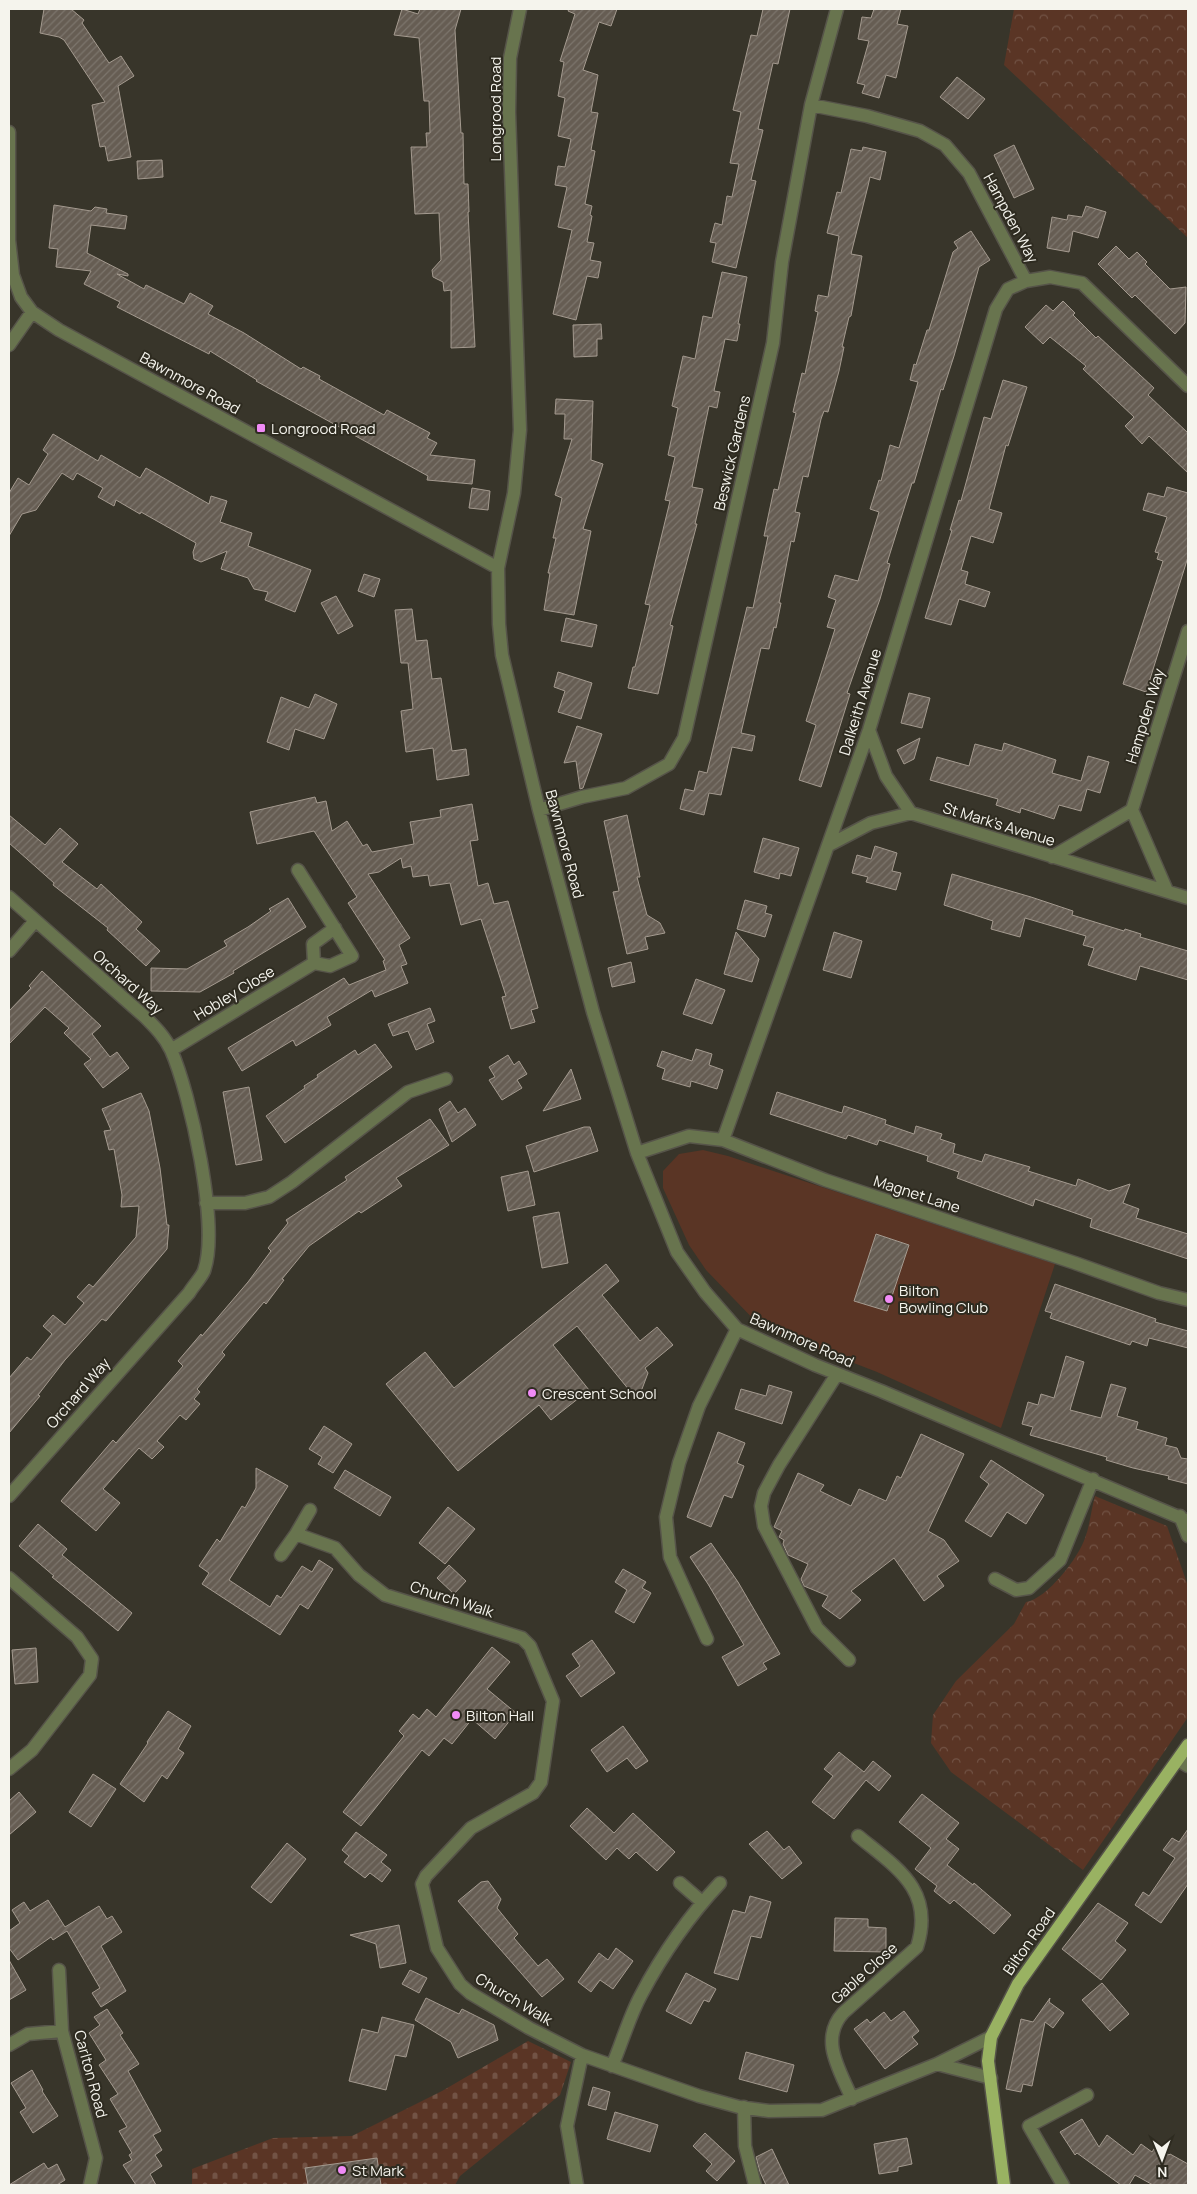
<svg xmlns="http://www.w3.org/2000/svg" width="1197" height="2194" viewBox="0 0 1197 2194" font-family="Manrope,sans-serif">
<defs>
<pattern id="forest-crowns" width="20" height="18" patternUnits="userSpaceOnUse" patternTransform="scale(1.25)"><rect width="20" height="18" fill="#5a3525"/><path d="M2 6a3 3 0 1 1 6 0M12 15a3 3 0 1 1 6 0" fill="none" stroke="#725345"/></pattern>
<pattern id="cemetery-stones" width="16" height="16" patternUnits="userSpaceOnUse" patternTransform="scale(1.25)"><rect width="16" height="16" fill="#5a3525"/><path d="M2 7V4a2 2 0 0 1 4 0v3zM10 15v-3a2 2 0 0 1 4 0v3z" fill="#725345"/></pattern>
<pattern id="building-hatch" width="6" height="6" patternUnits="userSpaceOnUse" patternTransform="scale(1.25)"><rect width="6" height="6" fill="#665d53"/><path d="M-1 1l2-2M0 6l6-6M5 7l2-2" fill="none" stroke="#7c756c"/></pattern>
</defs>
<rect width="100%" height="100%" fill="#38352a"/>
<!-- forest -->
<path fill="url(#forest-crowns)" d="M1014 9H1188V238L1004 65Z
M1095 1496 1167 1526 1188 1586V1717L1083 1870 951 1772 931 1743 933 1715 956 1681 1014 1624 1026 1602C1047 1599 1079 1557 1085 1538 1090 1525 1091 1510 1095 1496Z"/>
<!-- cemetery -->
<path fill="url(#cemetery-stones)" d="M528 2041 571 2062 560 2095 460 2176 455 2185H192V2169L273 2138 352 2136 442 2091Z"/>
<!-- garden -->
<path fill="#5a3525" d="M703 1150 728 1156 1055 1264 1001 1428 877 1372 761 1327 706 1270 689 1245 663 1188V1171L679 1154Z"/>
<!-- building -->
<path fill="url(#building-hatch)" stroke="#a49a8f" d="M44 9H71L84 20 82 23 109 63 121 56 134 76 118 86 131 157 108 161 105 146 100 147 92 105 105 102 64 40 59 37 40 33Z
M402 9 418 14 420 9H461L455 30 461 133H463L464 184H468L469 212H468L475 347 451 348V290L444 291 443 282 433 277 432 270 441 260 439 213 415 214 411 147H427L426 133H430L429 101H424L419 38 394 35Z
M569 9H617L611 26 599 22 583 70 598 75 591 112 598 113 591 150 595 151 585 204 592 206 590 215 592 216 587 242 594 243 590 260 601 262 598 278 587 276 576 320 553 314 572 230 558 227 567 187 555 185 558 166 565 167 571 139 558 136 565 98 558 96 564 62 560 61 575 14 568 11Z
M763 9H790L778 64 773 63 758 129 763 130 751 180 756 181 736 268 712 262 716 243 710 242 715 223 722 225 727 196 732 197 739 164 730 163 741 112 733 110 751 35 757 36Z
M874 9H901L897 24 908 26 896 78 886 75 879 98 862 93 865 85 857 83 869 41 858 39 862 17 871 18Z
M957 77 985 99 968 119 940 97Z
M1014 145 1034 189 1014 198 994 155Z
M863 147 886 152 880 180 870 177 868 186 851 254 862 256 851 316 849 317 842 347H844L839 371 828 412 824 411 821 419 808 477 803 476 795 512 800 513 794 542 791 541 779 603H781L776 628 774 627 769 649 761 648 741 733 755 736 752 751 732 747 721 795 709 793 704 815 680 809 685 789 694 791 699 771 707 773 747 607 753 608 768 536H764L774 489 778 490 796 413 793 412 802 373 805 374 818 312 815 311 818 295 828 297 839 236 827 233 837 192 841 193 851 149 862 151Z
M162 160 163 177 138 179 137 161Z
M54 205 91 211 95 207 107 209 106 213 127 216 125 229 91 225 87 253 128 274V276L117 274 144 289 146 285 184 304 190 293 213 306 208 314 244 333 301 369 303 367 320 376 319 379 384 415 387 410 430 433 427 438 437 443 430 455 475 460 472 484 427 480 428 476 256 381 257 380 210 351 209 354 117 307 120 302 84 284 91 271 56 267 58 249 49 248Z
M1086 206 1106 212 1098 238 1073 231 1069 252 1047 248 1052 217 1067 220 1068 215 1082 217Z
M971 231 990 260 979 267 954 356 943 390 941 389 914 483H912L887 563 890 564 880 599 847 693 850 694 821 787 799 780 816 725 806 721 835 629 827 627 836 600 828 597 835 575 858 581 879 512 870 509 879 480 881 481 890 445 899 448 918 382 910 380 914 364 916 365 927 330H929L953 252 958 248 954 242Z
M1116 246 1129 259 1137 252 1147 262 1145 264 1170 289 1186 287 1185 323 1175 334 1135 295 1132 298 1098 264Z
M722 272 747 277 738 324H740L737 341 725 339 714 391 720 392 717 408 709 406 692 487 703 489 695 524H697L670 625 673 626 658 694 628 688 633 667H635L650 605 645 604 670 501 665 500 675 457 668 455 678 408 672 406 683 356 695 359 703 316 712 318Z
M1063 301 1075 313 1073 315 1096 338 1098 336 1154 388 1148 395 1188 433V473L1149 436 1142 444 1125 426 1134 417 1083 369 1086 366 1050 337 1043 344 1025 327 1046 305 1053 311Z
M601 324 602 339H597V356L574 357 573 325Z
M1003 380 1027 387 1008 446 1006 445 989 509 1002 513 993 543 971 536 961 570 968 572 965 584 990 592 985 607 959 599 951 625 925 618 952 530H950L959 500 961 501 984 417 991 419Z
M556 399 593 401 591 460 603 464 583 529 591 531 574 615 544 610 550 573H548L556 538H553L562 498 555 495 572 439H564L565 414H555Z
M53 434 98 461 101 455 140 478 146 468 209 504 211 496 227 501 220 522 252 533 248 546 311 570 295 612 265 600 268 592 254 589 248 578 221 569 227 551 201 562 194 559 193 552 196 543 141 512 140 514 116 500 114 506 98 497 103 488 77 473 73 480 62 473 36 510 22 514 9 536V493L18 478 29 485 48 454 43 450Z
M1167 487 1188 493V557L1146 692 1123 684 1163 561 1157 559 1159 553 1155 552 1167 517 1143 510 1148 493 1164 497Z
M472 488 490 491 488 510 469 508Z
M364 574 380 579 374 597 358 591Z
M336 596 353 626 338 634 321 603Z
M412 609 416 641 427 640 432 679 441 678 452 751 466 749 469 775 437 780 433 748 406 752 401 711 413 709 408 663H401L395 610Z
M566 618 597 625 592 647 561 641Z
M558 672 592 683 581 719 558 712 565 691 554 687Z
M909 693 930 698 922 728 901 723Z
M315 694 337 704 324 739 295 729 289 750 267 742 281 697 309 708Z
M577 726 602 734 583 788 580 789 576 761 564 763Z
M920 738 914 759 904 764 897 750Z
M1004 743 1056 760 1052 773 1081 781 1088 756 1109 762 1100 793 1087 789 1081 811 1059 805 1054 819 1021 808 1020 813 996 805 998 799 930 780 937 757 969 766 975 744 1002 751Z
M315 797 317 803 326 801 332 831 347 821 363 846 367 844 372 852 414 844 410 822 441 817 440 810 472 804 478 840 470 841 478 886 488 883 494 904 508 901 538 1008 531 1010 535 1022 511 1029 502 997 506 996 481 919 461 925 450 883 430 886 428 875 413 877 411 866 403 868 401 858 379 872 368 874 410 938 399 945 407 964 401 966 408 983 375 997 372 990 327 1017 331 1025 296 1046 293 1040 242 1071 228 1048 344 978 349 985 386 970 383 961 385 960 348 903 357 897 314 831 257 844 250 812Z
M9 815 45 845 60 828 78 844 62 862 97 889 101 884 142 922 136 929 160 951 146 966 107 930 108 928 53 885 54 883 9 843Z
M627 815 640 877H637L647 915 660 923 665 933 645 937 648 949 627 954 613 892 619 891 604 821Z
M763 838 799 848 791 876 780 873 779 879 754 872Z
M875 846 897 853 892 871 901 873 896 890 866 882 868 877 852 873 857 855 871 859Z
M952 874 1031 897 1073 911 1072 915 1124 931 1125 929 1141 934 1140 937 1188 951V980L1140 966 1136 980 1088 965 1094 948 1083 945 1086 936 1025 918 1020 937 991 929 993 921 944 905Z
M288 898 306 927 233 971 234 973 200 992 151 991V968L187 969 227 946 224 941 248 927 271 911 269 909Z
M745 900 767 906 765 913 772 915 765 937 737 929Z
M736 932 759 959 752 982 724 974Z
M834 932 862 941 851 978 823 970Z
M631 962 635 982 612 987 608 968Z
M42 971 101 1026 92 1034 110 1057 117 1052 129 1068 103 1088 84 1064 91 1059 64 1033 69 1028 45 1007 9 1044V1011L31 988 29 986Z
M696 979 725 990 712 1024 683 1014Z
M430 1008 435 1021 427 1024 434 1042 416 1050 408 1031 393 1036 388 1024Z
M375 1044 392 1067 285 1143 266 1116 305 1088 304 1086 318 1077 317 1075 332 1065 355 1050 358 1055Z
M696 1049 712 1054 709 1065 723 1070 717 1089 691 1081 690 1087 662 1079 665 1069 657 1066 662 1051 692 1061Z
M508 1055 514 1065 519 1061 527 1074 517 1080 522 1088 502 1100 489 1080 495 1077 489 1067Z
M571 1069 581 1099 543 1111Z
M249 1087 262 1160 236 1165 223 1092Z
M777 1092 842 1113 844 1106 886 1120 885 1124 914 1134 916 1126 942 1134 940 1139 955 1144 953 1153 982 1162 985 1154 1030 1167 1028 1171 1076 1186 1078 1179 1109 1191 1130 1184 1123 1203 1139 1209 1136 1218 1188 1234V1259L1090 1227 1092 1219 1035 1199 1033 1206 957 1178 959 1172 927 1161 928 1156 879 1140 877 1145 848 1135 846 1139 770 1114Z
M141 1093 149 1111 160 1168 167 1225H169L167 1249 106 1321 102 1319 65 1360 38 1395 40 1396 9 1433V1378L27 1357 31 1360 52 1334 43 1326 53 1315 65 1325 84 1303 77 1297 89 1284 93 1287 136 1237 139 1206 121 1207 122 1195 114 1149 109 1150 104 1131 111 1130 102 1109Z
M450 1101 458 1113 465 1108 476 1125 452 1142 439 1109Z
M430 1119 449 1145 396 1178 402 1186 361 1213 359 1211 309 1246 282 1279 284 1280 266 1304 264 1302 222 1352 225 1355 197 1389 200 1392 194 1399 200 1404 186 1420 180 1415 157 1441 164 1447 152 1459 139 1448 103 1489 120 1503 96 1531 61 1501 113 1440 116 1443 183 1366 178 1361 201 1334 202 1336 248 1282 271 1251 268 1248 288 1223 286 1220 347 1180 345 1177Z
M584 1127H590L598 1151 534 1172 526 1146Z
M528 1171 535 1205 508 1211 501 1177Z
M559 1212 568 1263 542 1268 533 1217Z
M876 1234 909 1245 887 1311 854 1301Z
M606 1264 619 1281 602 1295 640 1341 657 1327 673 1345 645 1368 648 1373 642 1389 634 1396 577 1326 553 1345 589 1390 551 1420 539 1405 458 1471 386 1384 425 1352 454 1388Z
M1055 1284 1156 1319 1155 1322 1188 1331V1348L1149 1338 1147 1346 1132 1341 1130 1345 1050 1318 1052 1313 1045 1311Z
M1066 1356 1084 1362 1070 1410 1101 1418 1111 1384 1126 1388 1117 1416 1138 1422 1136 1429 1167 1438 1165 1445 1177 1448 1181 1458 1188 1459V1484L1168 1479 1169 1476 1133 1468 1106 1460 1107 1457 1030 1435 1033 1427 1022 1424 1028 1402 1038 1405 1041 1394 1054 1398Z
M769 1385 792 1392 782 1424 735 1409 741 1389 766 1396Z
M324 1426 352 1444 333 1473 318 1464 322 1457 309 1449Z
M718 1432 745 1443 737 1463 744 1466 732 1498 724 1495 711 1527 687 1517Z
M921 1434 964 1454 928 1531 944 1540 959 1561 937 1576 944 1586 924 1601 894 1558 851 1591 861 1600 840 1619 822 1606 828 1596 804 1586 801 1579 808 1564 788 1555 783 1544 784 1540 779 1537 782 1531 774 1527 798 1473 824 1485 820 1491 851 1506 859 1489 886 1501 897 1476 901 1478Z
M991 1460 1044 1495 1026 1524 1007 1512 991 1537 965 1521 989 1484 980 1477Z
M256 1468 288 1486 229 1580 270 1607 277 1595 281 1598 302 1566 312 1572 319 1560 333 1569 308 1609 300 1604 280 1635 202 1584 209 1573 199 1566 217 1539 220 1542 242 1506 245 1508 256 1488Z
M345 1470 391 1497 380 1516 334 1488Z
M448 1507 475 1529 445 1564 419 1543Z
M38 1524 67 1549 62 1555 132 1613 118 1631 52 1577 54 1576 19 1546Z
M711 1543 738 1582 780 1654 763 1663 767 1669 738 1686 722 1657 744 1645 708 1584 690 1557Z
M449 1565 466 1581 454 1594 437 1578Z
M623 1569 646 1582 642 1588 651 1593 634 1623 615 1612 627 1590 615 1582Z
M592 1640 615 1673 581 1697 566 1676 580 1666 572 1654Z
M492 1647 510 1662 487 1689 516 1713 495 1739 472 1719 452 1744 444 1738 429 1756 422 1750 361 1826 343 1812 404 1736 399 1731 413 1714 419 1719 427 1709 436 1717Z
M36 1648 38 1682 15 1684 12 1650Z
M168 1711 191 1726 178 1749 184 1753 167 1779 162 1775 144 1802 120 1784 148 1743 147 1742Z
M623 1726 648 1761 636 1769 627 1758 607 1772 591 1750Z
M839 1752 864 1772 873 1761 891 1776 879 1791 866 1780 834 1819 812 1802 833 1776 824 1769Z
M93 1774 116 1789 91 1827 69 1812Z
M19 1792 36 1812 9 1835V1801Z
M922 1794 959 1823 946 1839 959 1849 947 1865 973 1885 974 1883 1011 1915 994 1934 954 1900 950 1904 934 1891 937 1886 915 1869 931 1848 899 1822Z
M587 1808 614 1833 633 1813 675 1852 657 1871 636 1852 629 1859 617 1848 606 1860 570 1826Z
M1188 1829V1884L1161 1923 1135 1905 1143 1892 1149 1896 1175 1858 1163 1850 1172 1838 1179 1842Z
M767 1831 784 1850 789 1846 802 1863 782 1879 749 1844Z
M356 1832 387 1855 381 1862 391 1870 382 1882 370 1873 365 1878 344 1862 349 1856 342 1850Z
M287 1843 306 1859 271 1903 251 1887Z
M488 1881 501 1899 497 1908 518 1934 514 1938 538 1966 547 1959 564 1979 542 1997 458 1901 481 1882Z
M750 1896 771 1902 761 1938 751 1936 738 1980 714 1973 733 1910 745 1913Z
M48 1900 65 1927 99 1906 107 1919 112 1916 122 1932 101 1946 126 1991 101 2007 92 1993 100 1988 67 1931 53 1940 51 1937 18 1960 9 1948V1931L20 1923 12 1910 24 1902 30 1911Z
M1098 1903 1128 1923 1115 1941 1126 1950 1101 1980 1062 1949Z
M835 1918 868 1919V1927L886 1928V1952L834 1951Z
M399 1925 406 1963 380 1968 376 1944 350 1935Z
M616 1948 633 1961 613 1989 600 1980 591 1992 578 1982 599 1953 608 1960Z
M9 1960 26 1990 9 2000Z
M410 1970 427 1978 419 1993 402 1984Z
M686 1973 716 1989 709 2002 704 2000 691 2024 666 2011Z
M1102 1983 1129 2014 1110 2031 1082 2000Z
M426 1998 459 2014 462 2009 494 2025 498 2040 458 2058 451 2042 415 2020Z
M1050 1998 1049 2002 1064 2013 1053 2028 1045 2022 1032 2086 1023 2084 1021 2092 1006 2089 1021 2019 1033 2022Z
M107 2009 123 2033 120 2035 139 2064 128 2071 161 2131 153 2135 162 2150 155 2155 162 2166 150 2174 156 2185H136L123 2165 132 2160 129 2155 132 2153 119 2131 127 2127 110 2099 118 2094 99 2065 106 2060 89 2033 100 2025 94 2017Z
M904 2011 919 2031 912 2037 918 2044 885 2069 854 2029 867 2019 870 2023 884 2012 891 2021Z
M382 2017 414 2025 406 2057 395 2055 386 2090 349 2081 362 2029 378 2033Z
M746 2052 794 2065 787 2092 739 2079Z
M32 2070 43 2090 42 2091 58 2116 33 2133 20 2112 26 2108 11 2083Z
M593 2087 610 2092 606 2110 588 2105Z
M615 2112 658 2125 650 2152 607 2139Z
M1082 2119 1099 2147 1107 2135 1133 2155 1141 2144 1152 2152 1156 2146 1169 2155 1170 2154 1188 2164V2185H1153L1135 2175 1129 2185H1121L1077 2153 1075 2155 1060 2132Z
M705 2133 735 2161 717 2181 706 2171 712 2164 693 2146Z
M907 2138 912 2164 898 2167V2171L879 2174 874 2144Z
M772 2149 789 2185H766L760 2172 756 2157Z
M377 2158 381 2185H308L305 2168Z
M44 2163 48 2169 57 2164 65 2180 57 2185H9Z"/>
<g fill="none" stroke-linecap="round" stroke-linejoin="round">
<!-- minor casing -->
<g stroke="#565449" stroke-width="15">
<path id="minor" d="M520 9 510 58 509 112 520 430 514 493 498 568 499 624 502 655 539 810 593 1012 637 1153 677 1252 705 1292 737 1329 815 1365 881 1391 1188 1521
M811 105 867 116 920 131 945 145 969 173 1026 281 1050 277 1082 283 1188 386
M9 132V240L13 275 21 297 32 312 59 330 498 568
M9 345 32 312
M869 730 886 776 911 813 1188 898
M539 810 582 797 626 788 669 764 684 738 773 343 782 262 811 105 837 9
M829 845 871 823 911 813
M1052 857 1132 810
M298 870 352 956 330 966 314 963
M1167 891 1132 810 1188 631
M9 897 145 1017C155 1027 165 1037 171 1050 190 1093 220 1226 204 1271 201 1278 193 1286 189 1293L9 1496
M9 951 35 921
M314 963 313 944 335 928
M171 1050 314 963
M723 1140 869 730 996 309 1008 289 1026 281
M637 1153 689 1136 723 1140 825 1180 1075 1263 1159 1293 1188 1300
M206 1203H245L269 1197 292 1182 408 1092 446 1079
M837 1374 779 1465 764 1493 761 1506 764 1526 817 1628 849 1660
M1180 1516 1188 1536
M296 1534 335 1548 359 1575 385 1595 522 1638 530 1646 553 1701 541 1782 533 1793 471 1828 426 1876 422 1884 437 1948 460 1984 470 1993 529 2028 582 2055 699 2096 739 2107 769 2111 822 2110 937 2064 991 2037
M281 1555 296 1534 310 1510
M9 1578 77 1637 92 1659 90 1675 32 1750 9 1769
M995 1579 1016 1590 1029 1588 1060 1560 1093 1479
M707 1639 670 1557 666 1517 679 1463 699 1406 737 1329
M1178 1760 1188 1766
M680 1883 702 1902
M59 1970 62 2031 96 2158 90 2185
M9 2045 28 2034 62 2031
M937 2064 991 2078
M612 2066C622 2043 629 2017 641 1995 662 1955 690 1915 720 1883
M852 2099C840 2070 819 2040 843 2013L917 1947C935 1890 897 1868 858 1836
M744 2107 745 2146 755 2185
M577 2185 567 2126 582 2055
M1063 2185 1029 2126 1087 2095"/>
</g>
<!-- major casing -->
<g stroke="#565449" stroke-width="15">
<path id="major" d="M1004 2185 988 2061 991 2037 1018 1984 1188 1745"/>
</g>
<!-- minor -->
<use href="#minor" stroke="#68744e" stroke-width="12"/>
<!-- major -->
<use href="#major" stroke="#99b262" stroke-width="12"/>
</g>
<!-- markers -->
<g fill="#f08bf6" stroke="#2e2b20" stroke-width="2">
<rect x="256" y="423" width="10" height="10" rx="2.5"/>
<circle cx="889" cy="1299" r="5"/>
<circle cx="532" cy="1393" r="5"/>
<circle cx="456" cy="1715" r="5"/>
<circle cx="342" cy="2170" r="5"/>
</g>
<g text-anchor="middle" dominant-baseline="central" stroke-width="4" stroke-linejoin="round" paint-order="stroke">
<!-- street labels -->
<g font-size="15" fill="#f5f4ed" stroke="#2e2b20">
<text transform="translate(495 109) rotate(-90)">Longrood Road</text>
<text transform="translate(1011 218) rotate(62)">Hampden Way</text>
<text transform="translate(190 383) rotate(29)">Bawnmore Road</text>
<text transform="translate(732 453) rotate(-77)">Beswick Gardens</text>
<text transform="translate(860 702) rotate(-73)">Dalkeith Avenue</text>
<text transform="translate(1145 716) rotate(-73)">Hampden Way</text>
<text transform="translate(999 824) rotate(17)">St Mark's Avenue</text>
<text transform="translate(565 844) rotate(75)">Bawnmore Road</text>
<text transform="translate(128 982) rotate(42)">Orchard Way</text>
<text transform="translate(234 993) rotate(-31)">Hobley Close</text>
<text transform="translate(917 1194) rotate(18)">Magnet Lane</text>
<text transform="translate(802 1340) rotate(24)">Bawnmore Road</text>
<text transform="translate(78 1393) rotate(-49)">Orchard Way</text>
<text transform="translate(452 1599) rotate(18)">Church Walk</text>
<text transform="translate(1029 1941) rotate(-55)">Bilton Road</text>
<text transform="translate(864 1973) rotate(-42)">Gable Close</text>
<text transform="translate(514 1999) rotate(31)">Church Walk</text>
<text transform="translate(91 2074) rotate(75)">Carlton Road</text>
</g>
<!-- poi labels -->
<g font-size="15" fill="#f5f4ed" stroke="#2e2b20" text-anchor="start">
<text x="271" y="428">Longrood Road</text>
<text x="899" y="1290">Bilton<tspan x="899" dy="17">Bowling Club</tspan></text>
<text x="542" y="1393">Crescent School</text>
<text x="466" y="1715">Bilton Hall</text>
<text x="352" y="2170">St Mark</text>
</g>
</g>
<!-- border -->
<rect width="1197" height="2194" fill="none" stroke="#f5f4ed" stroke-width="20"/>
<!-- north arrow -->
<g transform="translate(1162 2159) rotate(179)" stroke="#2e2b20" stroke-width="4" paint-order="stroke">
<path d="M0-4L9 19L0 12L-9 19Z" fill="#f5f4ed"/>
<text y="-8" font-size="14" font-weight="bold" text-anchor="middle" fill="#f5f4ed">N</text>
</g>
</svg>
